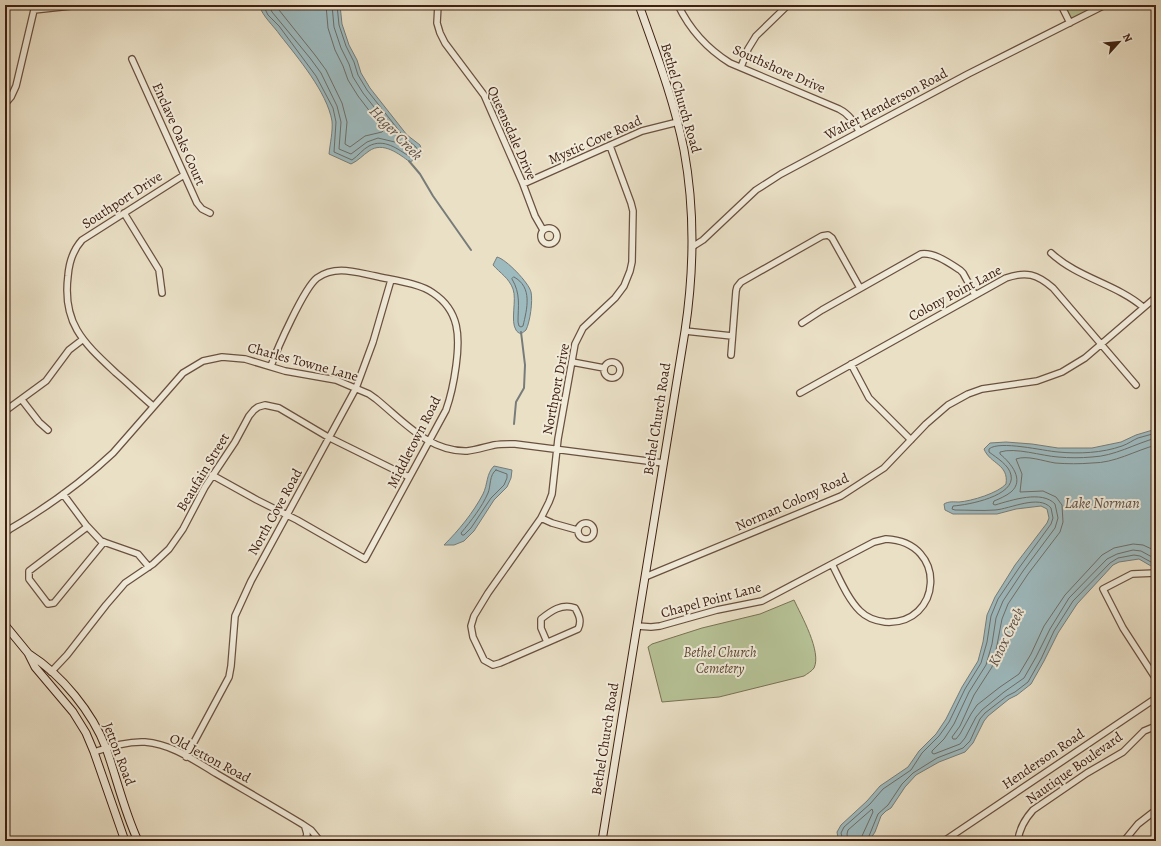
<svg xmlns="http://www.w3.org/2000/svg" width="1161" height="846" viewBox="0 0 1161 846" font-family="Alegreya,serif">
<rect width="100%" height="100%" fill="#eae0c6"/>
<filter id="stains"><feTurbulence type="fractalNoise" baseFrequency=".005" numOctaves="4"/><feColorMatrix values="0 0 0 0 .2 0 0 0 0 .09 0 0 0 0 .02 0 0 0 .5 -.17"/></filter>
<radialGradient id="worn" r=".72"><stop offset=".6" stop-color="#630" stop-opacity="0"/><stop offset="1" stop-color="#630" stop-opacity=".3"/></radialGradient>
<!-- green -->
<path fill="#b6c296" stroke="#7a7154" d="M1061 5H1105L1070 22Z
M794 600C801 615 822 652 814 668 812 671 807 674 804 676L719 697 662 702 648 647 652 644 702 628 760 614Z"/>
<!-- water -->
<path fill="#9dbabf" stroke="#777c7a" d="M259 5H340L342 24 349 45 357 60 361 73 370 88 407 135 420 145 422 152 421 156 410 162C399 154 383 141 369 151 363 155 358 161 351 164L329 154C330 144 333 131 332 121 327 92 298 58 280 35 273 25 263 17 259 5Z
M497 257C506 259 529 283 531 292 533 301 530 322 526 330 525 331 522 333 521 334 519 333 517 332 516 330 510 321 517 300 513 289 509 278 500 273 493 265Z
M1156 429V565L1151 566 1139 559 1119 562 1113 565 1077 604 1058 633 1044 661 1031 684 1017 695 1009 699 988 716 984 721 973 743 965 752 939 762 916 775 905 787 891 808 886 811 881 816 875 832 869 841H841L838 838 837 832 841 825 867 801 880 786 908 767 919 751 936 734 946 719 962 687 978 661 983 642 987 615 995 597 1015 565 1047 523 1049 518 1047 509 1041 506 1016 509 997 514H953L945 510 944 504C949 501 954 502 959 502 972 501 998 493 1006 484 1009 464 990 464 984 449L990 443 1006 442 1032 444 1058 448H1092L1121 442 1136 435Z
M494 466 512 470 511 478 507 487 494 500 474 531 464 541 454 545H444C459 530 473 513 483 494 488 484 486 474 494 466Z"/>
<g fill="none" stroke-linecap="round" stroke-linejoin="round">
<!-- shore -->
<path stroke="#6e6d68" stroke-width="1" d="M263 5 268 15 279 26 316 76 333 108 336 122 334 152 352 160C358 156 363 149 369 146 384 138 398 149 410 157L417 154 418 152 416 147 404 137 367 90 358 75 354 62 346 46 339 25 337 5
M269 5 272 12 310 58 321 73 337 106 341 122 339 149 351 154 367 142 378 138 399 143 400 140 363 93 353 77 349 64 341 48 334 27 332 5
M275 5 315 55 326 70 342 103 347 122 345 144 350 147 365 136 382 132 384 130 358 96 348 80 343 66 335 50 328 28 326 5
M514 277C533 287 527 309 523 326L521 327 519 326 518 322C518 306 521 294 512 279Z
M1156 438C1134 444 1115 456 1092 457 1081 458 1069 458 1058 457 1042 456 1015 447 1000 452V454C1011 463 1025 480 1011 492 1006 496 999 499 994 501L993 504 995 505C1012 500 1042 490 1055 504L1058 518 1055 528 1023 571 1003 601 996 618 992 644 986 665 969 692 954 724 944 739 932 751V753L934 754 960 744 965 738 976 717 982 710 1004 692 1024 678 1036 657 1050 629 1069 598 1107 559 1117 554 1133 550 1141 551 1152 557H1156
M1156 445C1134 451 1115 463 1092 463 1080 464 1067 464 1055 463 1043 461 1027 455 1016 459L1022 474 1020 492 1043 491 1056 497 1062 505 1063 522 1060 532 1028 574 1008 604 1002 619 997 645 992 667 974 695 960 726 952 737 953 739H956L960 734 971 714 977 705 1000 687 1019 674 1031 654 1044 626 1065 595 1102 555 1114 548 1133 544 1143 545 1156 551
M496 470 507 474V478L504 485 491 498 471 528 464 535H462L461 533C471 521 482 507 488 493 491 486 489 475 496 470Z
M843 841 841 833 844 827 870 804 883 789 911 770 922 753 939 736 949 722 965 689 981 663 987 642 991 616 998 599 1019 568 1051 524 1053 518 1051 508C1039 494 1010 509 995 510 982 511 968 510 955 510L952 509 953 506C968 505 1016 496 1011 475 1009 465 997 458 989 452V449C999 440 1044 451 1058 452 1079 454 1102 453 1122 446 1128 444 1133 440 1138 438 1144 436 1150 435 1156 433
M848 841 847 834 848 830 872 809 873 812 862 836V841
M867 841 878 814 888 805 902 784 913 773 937 758 963 748 970 741 980 719 985 713 1007 696 1015 692 1028 682 1041 659 1054 631 1073 601 1110 563 1118 558 1134 555 1140 556 1151 562H1156"/>
<!-- stream -->
<path stroke="#777c7a" stroke-width="2" d="M409 161 420 174 433 196 471 250
M514 424 516 402 524 388 525 365 521 332"/>
<!-- street casing -->
<g stroke="#6a503f" stroke-width="8">
<path id="street" d="M36 5 34 10 80 5
M438 5 437 23 440 33 445 43 484 95 523 184 535 216 543 230
M678 5C690 30 706 48 730 63L839 109C849 114 854 122 859 131
M1061 5 1070 23
M132 59 197 203 202 209 210 213
M741 67 748 49 756 36 788 5
M5 104 11 97 16 86 34 10
M523 184 642 131 678 122
M124 213 159 270 162 293
M541 236a8 8 0 1 1 16 0a8 8 0 1 1-16 0Z
M692 247 703 240 756 190 781 174 968 74 1105 5
M1051 253C1078 278 1116 284 1143 307
M802 323 822 310 921 254C934 252 949 263 960 270L963 273 975 295
M685 331 732 336
M731 355 736 291 737 287 741 282 822 236 828 235 832 238 860 288
M572 362 604 368
M604 370a8 8 0 1 1 16 0a8 8 0 1 1-16 0Z
M851 364 869 398 911 440
M800 393 1006 278C1026 271 1037 274 1053 288L1136 385
M22 400 39 422 48 430
M153 406C140 395 129 384 116 373 84 343 62 324 68 276 69 263 73 250 82 240L184 175
M5 411 46 381 69 350 82 340
M212 475 257 500 297 520 365 559 446 410C451 396 454 381 456 366 460 337 460 311 433 293 419 283 392 280 375 276 355 272 335 265 317 278 304 288 277 349 271 366
M63 494 86 525 101 541 138 554 149 567
M541 518 552 523 577 530
M578 531a8 8 0 1 1 16 0a8 8 0 1 1-16 0Z
M5 525 9 530
M87 527 29 571V579L48 604 54 603 104 542
M5 532C43 510 80 484 113 453L183 373 203 361 222 357 245 359 285 371 336 380 369 394 376 399C403 421 429 452 467 451 476 450 485 447 494 445 501 444 508 444 515 444L663 463
M886 539C949 542 942 626 885 622 877 621 867 618 860 611 848 599 840 580 832 564L874 542Z
M1156 573 1132 574 1103 589 1123 628 1156 679
M645 577 841 496 884 468 926 424 948 405 968 394 982 389 1037 381 1062 372 1085 358 1156 297
M637 626 651 627 660 626 717 610 762 601 832 564
M547 642 541 628V619C551 611 562 603 575 608 579 615 582 621 578 629L500 663 493 665 484 660 473 637 471 626 474 616 488 593 541 518 549 502 552 494 558 439 575 344 583 328 615 298 624 286 630 271 632 262 633 211 631 203 610 146
M51 672 67 655 106 605 125 583 153 564 169 549 183 529 205 487 235 442 249 416 254 410 258 407 265 405 279 408 328 437 409 477
M94 752C111 746 128 741 145 742 172 744 195 761 217 774 246 791 274 807 302 824L311 830 320 841
M186 757 229 677 231 666 235 616 251 581 356 388 373 342 391 280
M305 841 307 834 305 827
M944 841 1156 698
M1018 841C1019 829 1025 819 1033 810L1087 773 1123 752 1144 731 1156 726
M1124 841 1138 824 1156 810"/>
</g>
<!-- secondary casing -->
<g stroke="#3f2012" stroke-width="9">
<path id="secondary" d="M5 625 28 653 35 667 73 712 86 733 94 752 125 841
M29 654C62 675 92 712 106 748 117 779 124 811 138 841
M602 841 685 331C694 271 695 210 684 150 674 100 656 53 639 5"/>
</g>
<!-- street -->
<use href="#street" stroke="#f1ebda" stroke-width="5.5"/>
<!-- secondary -->
<use href="#secondary" stroke="#f1ebda" stroke-width="7"/>
</g>
<g text-anchor="middle" dominant-baseline="central" stroke-width="4" stroke-linejoin="round" paint-order="stroke">
<!-- street labels -->
<g font-size="14" fill="#3f2012" stroke="#f1ebda">
<text transform="translate(779 69) rotate(24)">Southshore Drive</text>
<text transform="translate(681 98) rotate(74)">Bethel Church Road</text>
<text transform="translate(886 104) rotate(-28)">Walter Henderson Road</text>
<text transform="translate(512 133) rotate(66)">Queensdale Drive</text>
<text transform="translate(179 134) rotate(66)">Enclave Oaks Court</text>
<text transform="translate(595 140) rotate(-24)">Mystic Cove Road</text>
<text transform="translate(122 200) rotate(-33)">Southport Drive</text>
<text transform="translate(955 293) rotate(-28)">Colony Point Lane</text>
<text transform="translate(303 362) rotate(15)">Charles Towne Lane</text>
<text transform="translate(556 389) rotate(-79)">Northport Drive</text>
<text transform="translate(657 419) rotate(-81)">Bethel Church Road</text>
<text transform="translate(414 442) rotate(-63)">Middletown Road</text>
<text transform="translate(203 472) rotate(-59)">Beaufain Street</text>
<text transform="translate(792 502) rotate(-24)">Norman Colony Road</text>
<text transform="translate(275 512) rotate(-61)">North Cove Road</text>
<text transform="translate(711 600) rotate(-15)">Chapel Point Lane</text>
<text transform="translate(605 739) rotate(-81)">Bethel Church Road</text>
<text transform="translate(119 754) rotate(69)">Jetton Road</text>
<text transform="translate(210 758) rotate(28)">Old Jetton Road</text>
<text transform="translate(1043 759) rotate(-34)">Henderson Road</text>
<text transform="translate(1074 768) rotate(-35)">Nautique Boulevard</text>
</g>
<!-- park labels -->
<g font-size="14" font-style="italic" fill="#5d4833" stroke="#f1ebda">
<text x="720" y="652">Bethel Church<tspan x="720" dy="16">Cemetery</tspan></text>
</g>
<!-- water labels -->
<g font-size="15" font-style="italic" fill="#5b4e46" stroke="#f1ebda">
<text transform="translate(396 133) rotate(46)">Hager Creek</text>
<text x="1102" y="503">Lake Norman</text>
<text transform="translate(1006 637) rotate(-64)">Knox Creek</text>
</g>
</g>
<!-- margin -->
<rect width="1161" height="846" fill="none" stroke="#eae0c6" stroke-width="20"/>
<rect x="6" y="6" width="1149" height="834" fill="none" stroke="#3f2012" stroke-width="2"/>
<rect x="10" y="10" width="1141" height="826" fill="none" stroke="#3f2012"/>
<!-- north arrow -->
<g transform="translate(1119 42) rotate(63)" stroke="#f1ebda" stroke-width="3" paint-order="stroke">
<path d="M0-3L7 15L0 10L-7 15Z" fill="#3f2012"/>
<text y="-6" font-size="11" font-weight="bold" text-anchor="middle" fill="#3f2012">N</text>
</g>
<rect width="100%" height="100%" filter="url(#stains)"/>
<rect width="100%" height="100%" fill="url(#worn)"/>
</svg>
